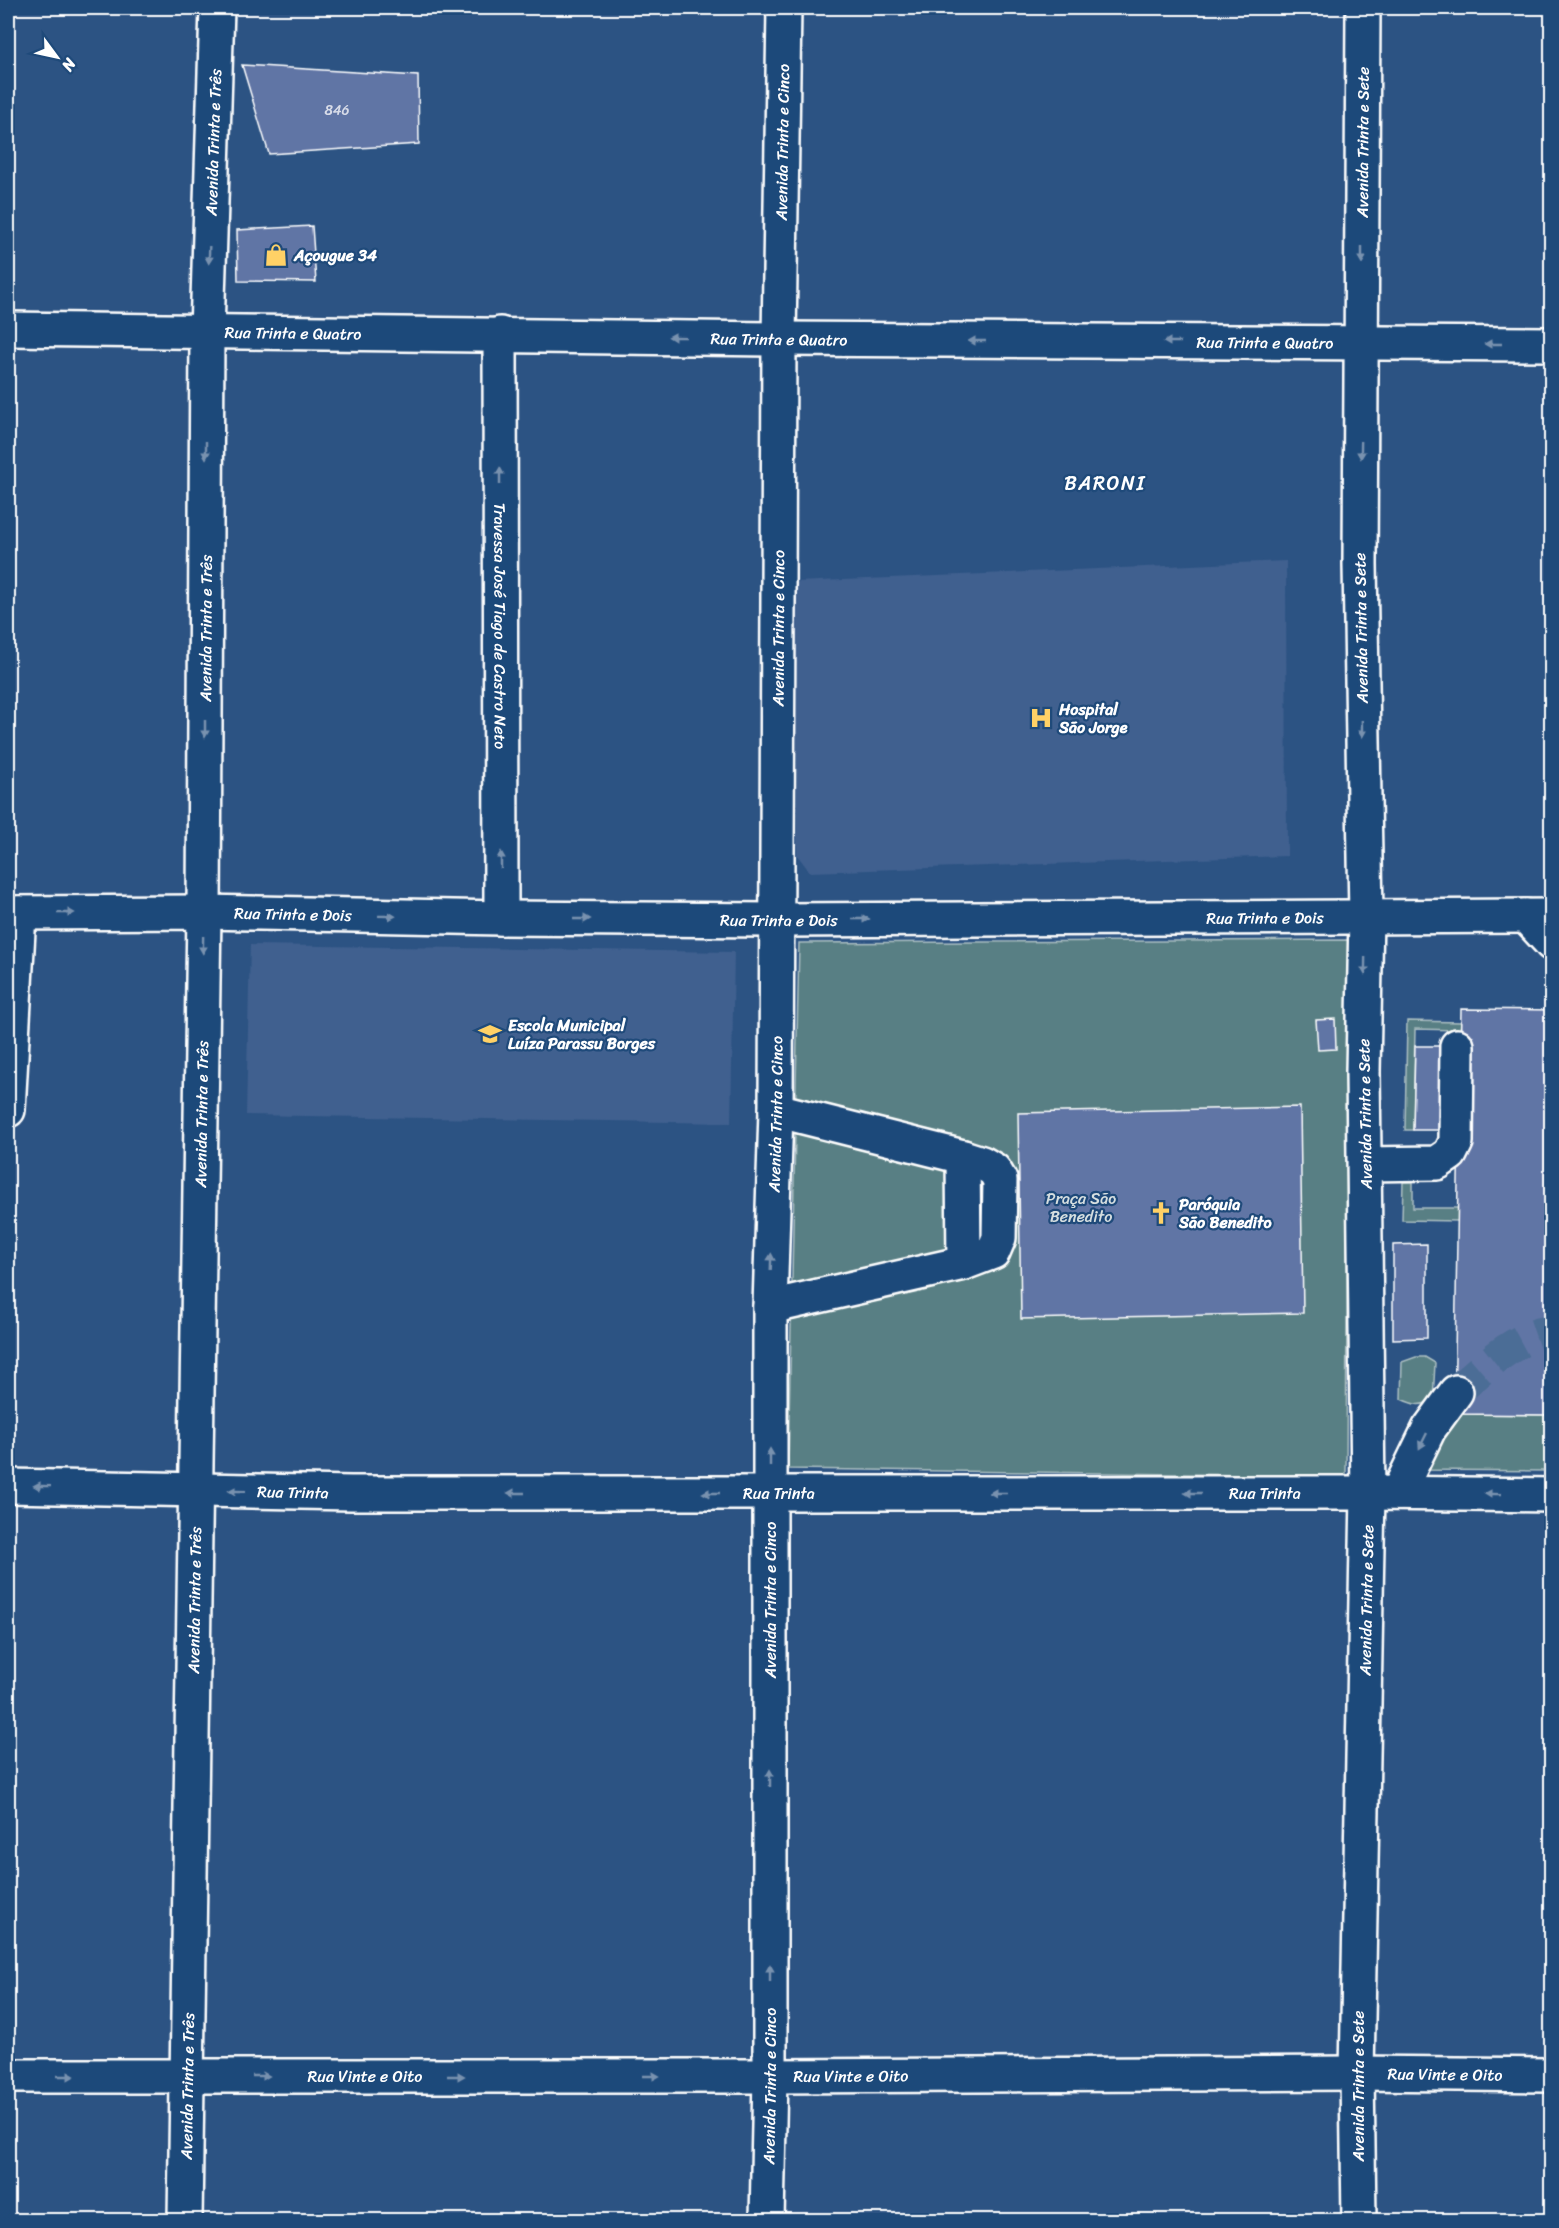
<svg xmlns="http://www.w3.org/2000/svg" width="1559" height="2228" viewBox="0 0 1559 2228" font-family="Sriracha,sans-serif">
<rect width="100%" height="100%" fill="#2c5383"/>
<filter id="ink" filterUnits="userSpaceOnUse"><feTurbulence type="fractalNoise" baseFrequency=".0167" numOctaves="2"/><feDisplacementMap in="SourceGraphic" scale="12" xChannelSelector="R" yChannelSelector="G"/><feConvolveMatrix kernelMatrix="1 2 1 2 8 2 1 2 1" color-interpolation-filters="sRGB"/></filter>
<g filter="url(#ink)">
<!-- built -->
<path fill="#40608f" d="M1286 561 1287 856 810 872 797 855 796 582Z
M250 945 734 952 731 1123 246 1115Z"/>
<!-- green -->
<path fill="#597f84" stroke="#acbfc2" stroke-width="1.5" d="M1349 940 1346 1476 788 1469 799 943Z
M1407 1021 1461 1022 1460 1030 1415 1029 1413 1130H1405Z
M1403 1182H1413V1208H1458V1221L1402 1220Z
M1416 1357H1425L1435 1363 1433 1400C1420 1407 1414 1405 1401 1399L1402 1362Z
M1454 1414 1551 1415V1471L1411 1470Z"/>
<!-- building -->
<path fill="#6175a5" stroke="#fff" stroke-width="1.5" d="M242 65 418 76 419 144 269 154Z
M312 226 316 282 238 281 237 230Z
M1461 1009 1552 1010V1415L1454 1414Z
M1335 1019 1336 1049 1318 1050 1316 1020Z
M1415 1046H1445L1444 1130H1413Z
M1300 1107 1303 1313 1021 1319 1018 1113Z
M1427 1244V1338L1393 1339V1245Z"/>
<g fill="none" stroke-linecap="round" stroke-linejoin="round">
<!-- minor-tunnel -->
<path stroke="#4c6d96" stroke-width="33" stroke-dasharray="33 16" stroke-linecap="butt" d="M1456 1392C1478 1372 1520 1332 1552 1332"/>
<!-- minor casing -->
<g stroke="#fff" stroke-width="38">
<g id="minor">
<path id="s1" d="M8 329 779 339 1552 344"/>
<path id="s2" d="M500 334 501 918"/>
<path id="s3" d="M8 913 204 912 501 918 778 920 1552 916"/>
<path d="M1526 916 1552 944"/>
<path d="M8 1110 19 913"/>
<path d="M963 1157 982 1163 994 1170 1000 1180 999 1238 993 1252 964 1263"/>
<path d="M1366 1164 1437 1163 1450 1154 1456 1142 1457 1046"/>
<path d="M770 1307 964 1263 963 1157 776 1110"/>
<path id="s4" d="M8 1486 351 1493H1368L1552 1495"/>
<path d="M1398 1493 1429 1429 1456 1392"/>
<path id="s5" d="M8 2076H770L1357 2073 1552 2075"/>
<path id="s6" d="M185 2220 204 912 207 332 217 8"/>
<path id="s7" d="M767 2220 770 2076V1307L776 1110 779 339 784 8"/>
<path id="s8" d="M1359 2220 1357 2073 1368 1493 1363 1072 1366 915 1360 564 1363 8"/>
</g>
</g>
<!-- minor -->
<use href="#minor" stroke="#1f4a7a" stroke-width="33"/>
</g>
<!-- one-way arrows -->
<defs><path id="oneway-solid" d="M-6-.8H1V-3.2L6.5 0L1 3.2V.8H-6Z" transform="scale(1.5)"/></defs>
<g fill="#7992af">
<use href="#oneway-solid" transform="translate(209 255) rotate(92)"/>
<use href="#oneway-solid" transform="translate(1362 255) rotate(90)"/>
<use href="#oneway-solid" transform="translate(677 337) rotate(-179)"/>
<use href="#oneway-solid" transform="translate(977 341) rotate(-180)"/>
<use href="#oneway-solid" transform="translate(1172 342) rotate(-180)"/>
<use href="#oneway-solid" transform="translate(1493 344) rotate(-180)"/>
<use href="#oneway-solid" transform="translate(206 450) rotate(90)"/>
<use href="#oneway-solid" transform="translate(1361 450) rotate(91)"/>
<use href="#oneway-solid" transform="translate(500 476) rotate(-90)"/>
<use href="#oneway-solid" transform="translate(205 729) rotate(90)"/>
<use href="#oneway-solid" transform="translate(1362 729) rotate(89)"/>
<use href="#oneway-solid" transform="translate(501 860) rotate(-90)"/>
<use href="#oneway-solid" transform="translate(66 913)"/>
<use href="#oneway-solid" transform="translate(387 916) rotate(1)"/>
<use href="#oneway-solid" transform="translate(582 919)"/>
<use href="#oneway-solid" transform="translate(861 919)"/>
<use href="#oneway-solid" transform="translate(203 945) rotate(91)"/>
<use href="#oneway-solid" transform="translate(1365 966) rotate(91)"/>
<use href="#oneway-solid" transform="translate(771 1262) rotate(-88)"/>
<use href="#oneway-solid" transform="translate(1423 1441) rotate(116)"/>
<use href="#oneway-solid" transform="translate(770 1457) rotate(-90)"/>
<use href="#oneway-solid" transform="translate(42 1486) rotate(-179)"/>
<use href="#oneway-solid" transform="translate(237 1491) rotate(-179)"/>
<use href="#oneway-solid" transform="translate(516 1493) rotate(-180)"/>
<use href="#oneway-solid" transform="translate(711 1493) rotate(-180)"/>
<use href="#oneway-solid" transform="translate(998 1493) rotate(180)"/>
<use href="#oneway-solid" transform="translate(1193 1493) rotate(180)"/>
<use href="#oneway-solid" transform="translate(1493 1494) rotate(-179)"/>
<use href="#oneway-solid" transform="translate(770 1778) rotate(-90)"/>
<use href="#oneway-solid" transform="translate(770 1973) rotate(-90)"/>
<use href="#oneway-solid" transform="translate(66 2076)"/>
<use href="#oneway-solid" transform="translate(261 2076)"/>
<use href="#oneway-solid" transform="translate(456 2076)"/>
<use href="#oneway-solid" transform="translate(651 2076)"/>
</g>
</g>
<!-- icons -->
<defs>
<g id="shop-bare" transform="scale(1.8)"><path d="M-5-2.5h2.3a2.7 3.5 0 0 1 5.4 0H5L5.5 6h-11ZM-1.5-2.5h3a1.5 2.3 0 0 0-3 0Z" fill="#ffd166" stroke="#1f4a7a" stroke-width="2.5" paint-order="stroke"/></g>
<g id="hospital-bare" transform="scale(1.8)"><path d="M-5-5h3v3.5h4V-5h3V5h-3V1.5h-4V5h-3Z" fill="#ffd166" stroke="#1f4a7a" stroke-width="2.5" paint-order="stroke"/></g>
<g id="school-bare" transform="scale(1.8)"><path d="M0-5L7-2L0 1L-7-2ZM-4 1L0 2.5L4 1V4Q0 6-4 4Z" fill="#ffd166" stroke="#1f4a7a" stroke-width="2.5" paint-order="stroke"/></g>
<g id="church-bare" transform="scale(1.8)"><path d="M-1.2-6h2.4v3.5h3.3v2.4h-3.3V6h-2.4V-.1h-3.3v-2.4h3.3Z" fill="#ffd166" stroke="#1f4a7a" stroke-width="2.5" paint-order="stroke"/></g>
</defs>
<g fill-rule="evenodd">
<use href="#shop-bare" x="276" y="255"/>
<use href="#hospital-bare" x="1041" y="718"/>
<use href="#school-bare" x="490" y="1034"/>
<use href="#church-bare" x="1161" y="1213"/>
</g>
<g text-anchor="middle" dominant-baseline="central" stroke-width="4.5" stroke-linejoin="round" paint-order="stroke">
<!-- number labels -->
<g font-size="14" fill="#d8dce8">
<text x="337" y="110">846</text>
</g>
<!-- street labels -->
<g font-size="16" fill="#fff" stroke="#1f4a7a">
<text stroke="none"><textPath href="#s6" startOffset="2078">Avenida Trinta e Três</textPath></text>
<text stroke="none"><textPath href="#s7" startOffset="2078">Avenida Trinta e Cinco</textPath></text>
<text stroke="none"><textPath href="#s8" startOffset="2078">Avenida Trinta e Sete</textPath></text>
<text stroke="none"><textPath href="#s1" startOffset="285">Rua Trinta e Quatro</textPath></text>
<text stroke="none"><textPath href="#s1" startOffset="771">Rua Trinta e Quatro</textPath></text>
<text stroke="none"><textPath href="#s1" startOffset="1257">Rua Trinta e Quatro</textPath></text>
<text stroke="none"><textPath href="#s2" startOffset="292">Travessa José Tiago de Castro Neto</textPath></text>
<text stroke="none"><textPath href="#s6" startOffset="1592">Avenida Trinta e Três</textPath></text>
<text stroke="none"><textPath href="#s7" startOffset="1592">Avenida Trinta e Cinco</textPath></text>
<text transform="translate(1361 628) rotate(-91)">Avenida Trinta e Sete</text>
<text stroke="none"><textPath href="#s3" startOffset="285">Rua Trinta e Dois</textPath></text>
<text stroke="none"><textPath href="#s3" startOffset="1257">Rua Trinta e Dois</textPath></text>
<text stroke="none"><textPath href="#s3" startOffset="771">Rua Trinta e Dois</textPath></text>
<text stroke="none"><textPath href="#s6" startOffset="1106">Avenida Trinta e Três</textPath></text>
<text stroke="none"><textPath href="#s7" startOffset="1106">Avenida Trinta e Cinco</textPath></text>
<text transform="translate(1365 1114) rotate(-91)">Avenida Trinta e Sete</text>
<text stroke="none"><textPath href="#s4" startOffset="285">Rua Trinta</textPath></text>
<text stroke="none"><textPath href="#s4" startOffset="771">Rua Trinta</textPath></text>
<text stroke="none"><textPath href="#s4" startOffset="1257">Rua Trinta</textPath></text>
<text stroke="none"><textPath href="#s6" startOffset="620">Avenida Trinta e Três</textPath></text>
<text transform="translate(770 1600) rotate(-90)">Avenida Trinta e Cinco</text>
<text stroke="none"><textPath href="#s8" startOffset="620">Avenida Trinta e Sete</textPath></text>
<text stroke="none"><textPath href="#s5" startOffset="1437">Rua Vinte e Oito</textPath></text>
<text stroke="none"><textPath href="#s5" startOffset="357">Rua Vinte e Oito</textPath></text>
<text stroke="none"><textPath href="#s5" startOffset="843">Rua Vinte e Oito</textPath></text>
<text stroke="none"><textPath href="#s6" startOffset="134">Avenida Trinta e Três</textPath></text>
<text stroke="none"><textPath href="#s7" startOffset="134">Avenida Trinta e Cinco</textPath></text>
<text transform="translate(1358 2086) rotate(-90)">Avenida Trinta e Sete</text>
</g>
<!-- poi labels -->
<g font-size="16" font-weight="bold" fill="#fff" stroke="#1f4a7a" text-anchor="start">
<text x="294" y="255">Açougue 34</text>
<text x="1059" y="709">Hospital<tspan x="1059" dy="18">São Jorge</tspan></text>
<text x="508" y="1025">Escola Municipal<tspan x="508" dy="18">Luíza Parassu Borges</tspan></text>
<text x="1179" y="1204">Paróquia<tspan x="1179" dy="18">São Benedito</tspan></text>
</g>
<!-- park labels -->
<g font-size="16" fill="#d6dfe0" stroke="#1f4a7a">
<text x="1081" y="1198">Praça São<tspan x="1081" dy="18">Benedito</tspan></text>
</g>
<!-- quarter labels -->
<g font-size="20" letter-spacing="1.5" fill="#fff" stroke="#1f4a7a">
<text x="1105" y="483">BARONI</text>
</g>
</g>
<!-- margin -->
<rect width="1559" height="2228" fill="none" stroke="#1f4a7a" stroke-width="30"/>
<rect x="15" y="15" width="1529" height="2198" fill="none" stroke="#fff" stroke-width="2" filter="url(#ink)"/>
<!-- north arrow -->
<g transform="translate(57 57) rotate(123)" stroke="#1f4a7a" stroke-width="4.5" paint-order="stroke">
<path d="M0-4.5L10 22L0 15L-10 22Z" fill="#ffffff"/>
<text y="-9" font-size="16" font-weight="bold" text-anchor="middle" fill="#ffffff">N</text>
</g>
</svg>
